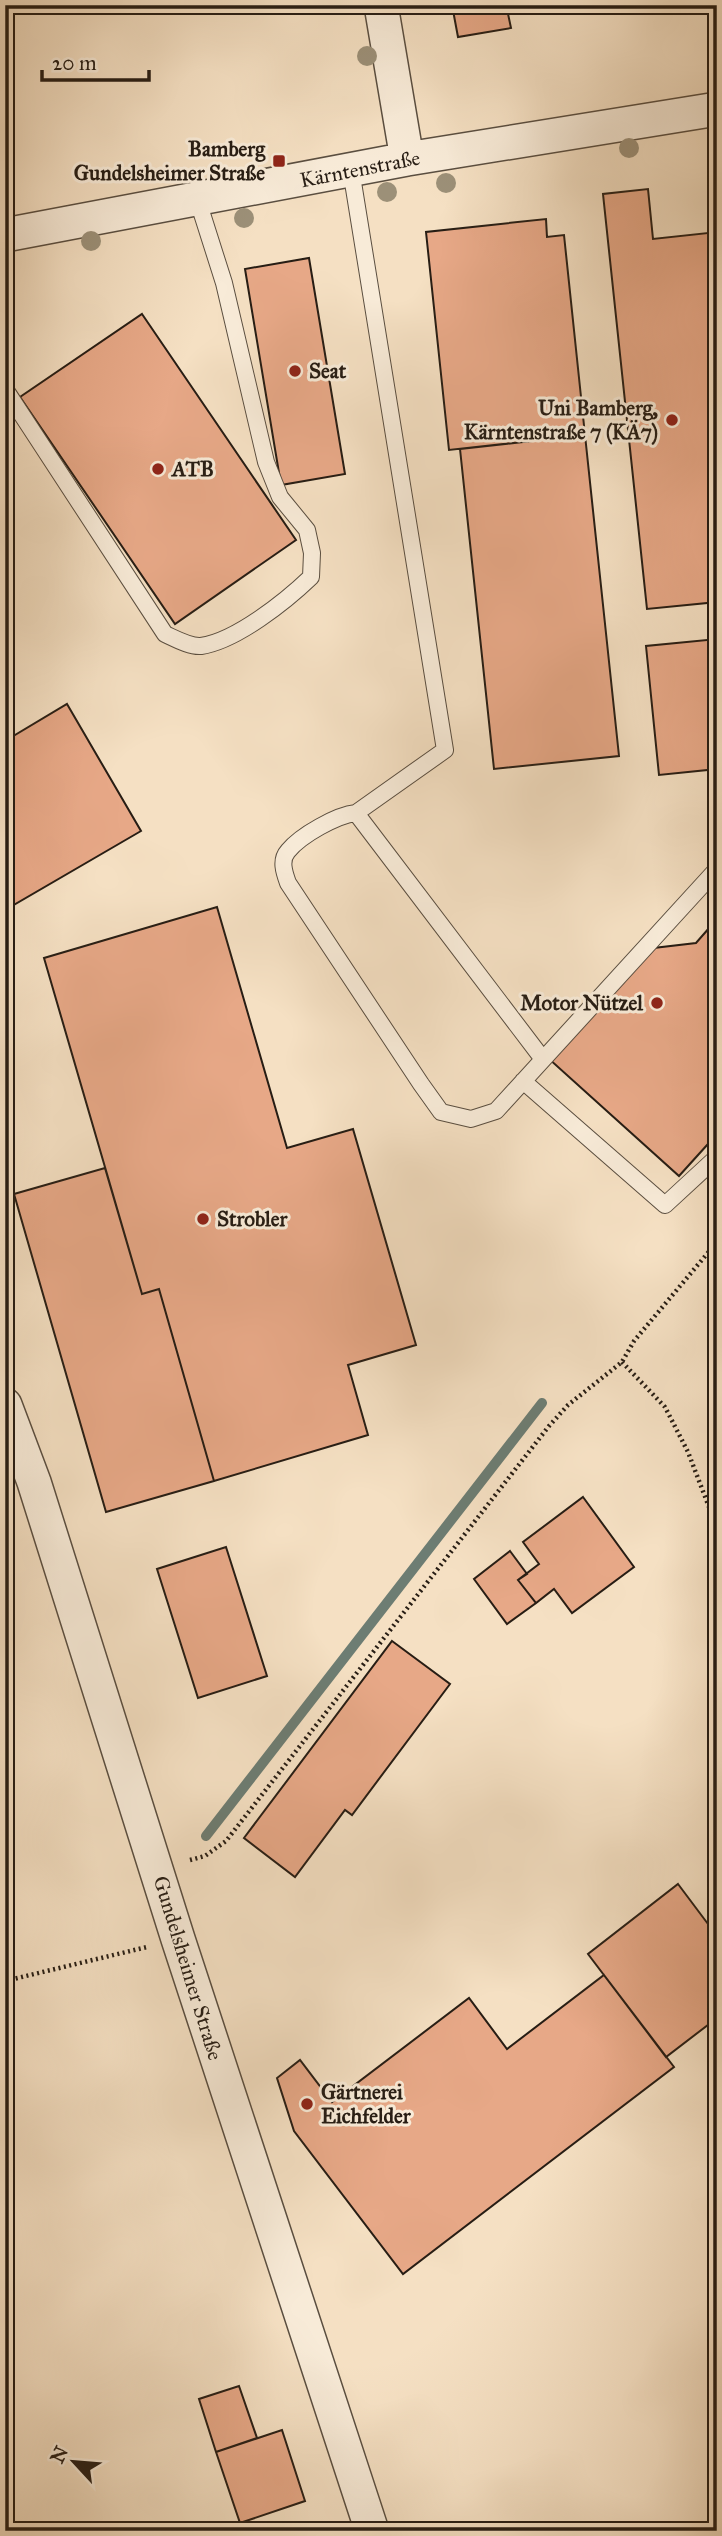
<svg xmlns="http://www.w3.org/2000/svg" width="722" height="2536" viewBox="0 0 722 2536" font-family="'IM FELL Great Primer',serif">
<rect width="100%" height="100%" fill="#f5e0c3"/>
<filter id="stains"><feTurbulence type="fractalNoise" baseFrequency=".00286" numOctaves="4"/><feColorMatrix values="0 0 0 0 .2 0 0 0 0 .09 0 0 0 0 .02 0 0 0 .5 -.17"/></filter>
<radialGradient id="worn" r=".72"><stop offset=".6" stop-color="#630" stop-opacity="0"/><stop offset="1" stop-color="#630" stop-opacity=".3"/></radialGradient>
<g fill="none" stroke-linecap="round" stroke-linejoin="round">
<!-- stream -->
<path stroke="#6d7d73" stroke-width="10" d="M206 1836 542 1403"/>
</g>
<!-- building -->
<path fill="#e7a887" stroke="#271d14" stroke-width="2" d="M452 5H524V6L507 9 511 28 458 37Z
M648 189 653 239 717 232V602L647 609 603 194Z
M546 219 547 237 564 235 585 435 449 450 426 232Z
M309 258 345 474 281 485 245 269Z
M142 314 296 540 175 624 20 397Z
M585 435 619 756 494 769 460 449Z
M717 639V769L659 775 646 646Z
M67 704 141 831 5 910V741Z
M217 907 287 1148 353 1129 416 1345 348 1365 368 1435 214 1481 159 1289 142 1294 44 958Z
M717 919V1134L679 1176 548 1058 645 949 696 943Z
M105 1168 142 1294 159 1289 214 1481 106 1512 14 1194Z
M583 1497 634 1567 572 1613 554 1589 536 1603 518 1580 539 1564 523 1542Z
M226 1547 267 1676 198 1698 157 1569Z
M510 1551 527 1574 518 1580 536 1603 507 1624 474 1579Z
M392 1641 450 1684 352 1815 345 1810 295 1877 244 1838Z
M678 1884 717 1936V2018L666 2057 588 1954Z
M604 1975 674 2067 403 2274 294 2131 277 2078 300 2060 332 2102 469 1998 507 2049Z
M239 2386 257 2438 216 2452 199 2399Z
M282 2430 305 2501 240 2523 216 2452Z"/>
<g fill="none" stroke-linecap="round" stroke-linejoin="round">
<!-- service casing -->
<g stroke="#5a4e40" stroke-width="18">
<path id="service" d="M351 170 445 750 356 813
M5 389 165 634C174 638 190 647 201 646 236 641 286 601 311 577L312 553 307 530 280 497 266 462 224 283 197 198
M542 1058 356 813C337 815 301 835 288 851 280 860 284 872 288 883L421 1084 441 1112 471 1119 496 1111 717 869
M523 1081 665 1205 717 1157"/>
</g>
<!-- minor casing -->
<g stroke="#5a4e40" stroke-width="36">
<path id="minor" d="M381 5 407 159
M5 235 407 159 717 109
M5 1405 34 1482 178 1939 372 2531"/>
</g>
<!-- path -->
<path stroke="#271d14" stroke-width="4.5" stroke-dasharray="2 3.5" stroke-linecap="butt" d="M622 1362 665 1407 688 1452 717 1528
M190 1860 205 1856 226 1841 549 1426 568 1405 622 1362 634 1341 717 1242
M5 1981 147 1947"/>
<!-- service -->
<use href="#service" stroke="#f8ebd8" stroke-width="16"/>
<!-- minor -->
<use href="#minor" stroke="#f8ebd8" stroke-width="33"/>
</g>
<!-- trees -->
<g fill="#9c9078">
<circle cx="367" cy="56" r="10"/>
<circle cx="629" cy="148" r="10"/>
<circle cx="446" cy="183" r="10"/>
<circle cx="387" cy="192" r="10"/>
<circle cx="244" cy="218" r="10"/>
<circle cx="91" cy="241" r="10"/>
</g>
<!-- markers -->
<g fill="#8f2418" stroke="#f8ebd8" stroke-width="2.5">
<rect x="272" y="154" width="14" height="14" rx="3.5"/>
<circle cx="295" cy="371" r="7"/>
<circle cx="672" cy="420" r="7"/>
<circle cx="158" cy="469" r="7"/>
<circle cx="657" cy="1003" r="7"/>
<circle cx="203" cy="1219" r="7"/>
<circle cx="307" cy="2104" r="7"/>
</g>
<g text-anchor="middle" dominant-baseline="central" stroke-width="6" stroke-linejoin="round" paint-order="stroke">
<!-- poi labels -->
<g font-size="21" font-weight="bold" fill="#271d14" stroke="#f8ebd8" text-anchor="start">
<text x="265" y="149" text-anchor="end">Bamberg<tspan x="265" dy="24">Gundelsheimer Straße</tspan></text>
<text x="309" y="371">Seat</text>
<text x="658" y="408" text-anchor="end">Uni Bamberg,<tspan x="658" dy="24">Kärntenstraße 7 (KÄ7)</tspan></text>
<text x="172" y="469">ATB</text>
<text x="643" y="1003" text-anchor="end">Motor Nützel</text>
<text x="217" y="1219">Strobler</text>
<text x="321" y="2092">Gärtnerei<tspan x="321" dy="24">Eichfelder</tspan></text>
</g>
<!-- street labels -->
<g font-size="21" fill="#271d14" stroke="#f8ebd8">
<text transform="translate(360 169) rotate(-11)">Kärntenstraße</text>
<text transform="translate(188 1968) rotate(73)">Gundelsheimer Straße</text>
</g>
</g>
<!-- margin -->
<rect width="722" height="2536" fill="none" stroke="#f5e0c3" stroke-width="28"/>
<rect x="7" y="7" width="708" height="2522" fill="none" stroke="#271d14" stroke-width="3.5"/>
<rect x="14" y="14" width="694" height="2508" fill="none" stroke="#271d14" stroke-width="2"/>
<!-- north arrow -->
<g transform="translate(74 2462) rotate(296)" stroke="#f8ebd8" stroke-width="5" paint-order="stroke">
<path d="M0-5L12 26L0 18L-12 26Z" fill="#271d14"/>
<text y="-10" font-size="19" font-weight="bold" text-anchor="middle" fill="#271d14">N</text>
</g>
<!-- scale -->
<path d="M42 70v10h107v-10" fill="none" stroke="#271d14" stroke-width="3.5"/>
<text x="52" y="70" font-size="21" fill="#271d14" stroke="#f8ebd8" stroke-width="5" paint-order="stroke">20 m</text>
<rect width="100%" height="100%" filter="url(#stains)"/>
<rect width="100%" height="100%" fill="url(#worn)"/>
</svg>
